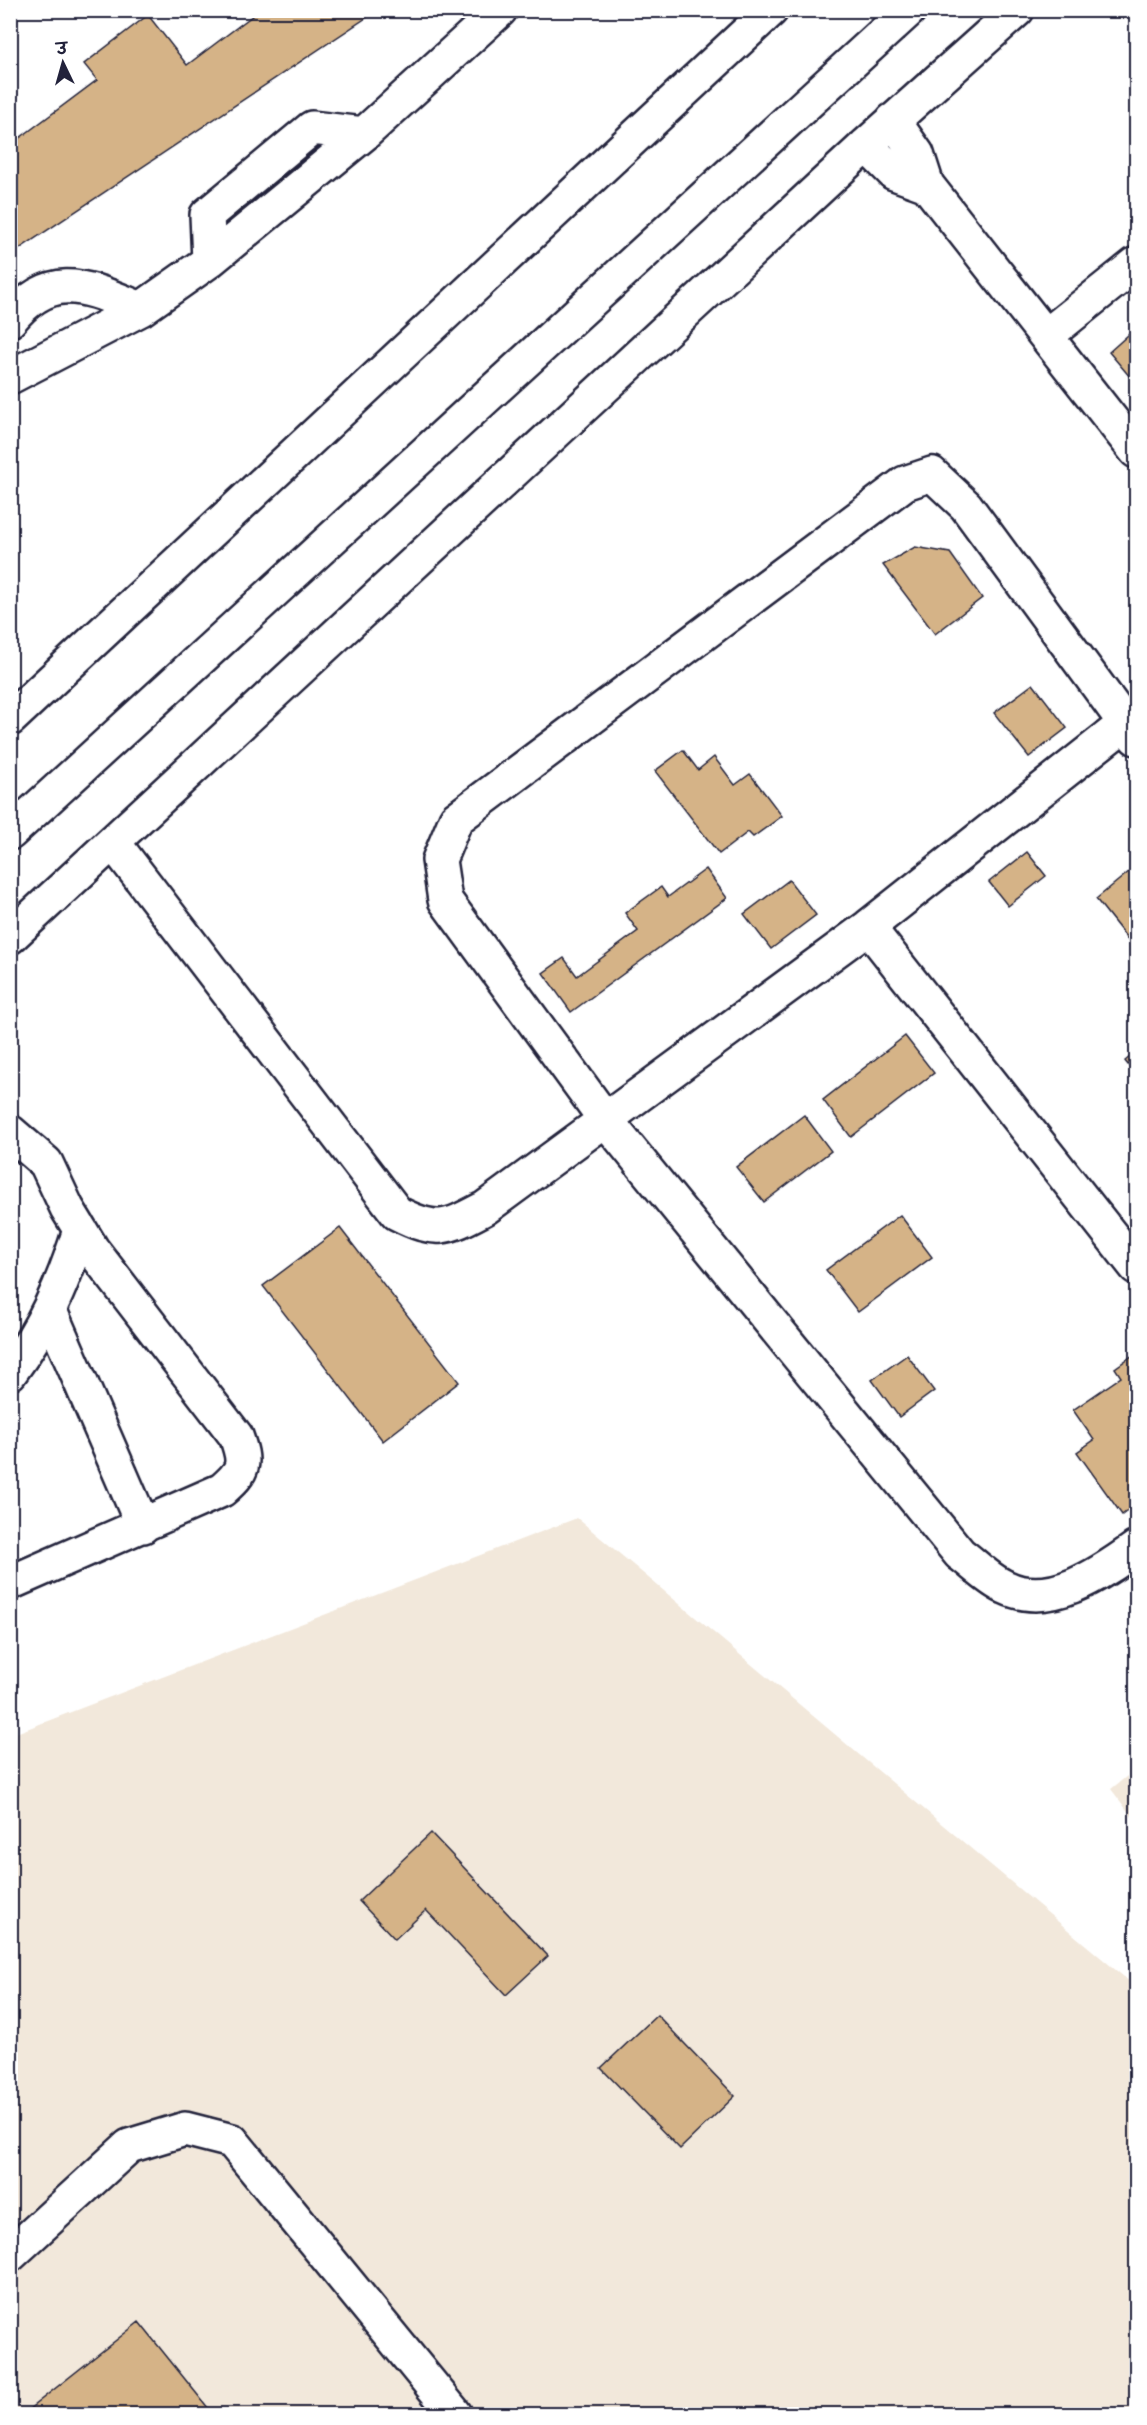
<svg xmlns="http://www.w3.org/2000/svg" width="1147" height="2425" viewBox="0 0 1147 2425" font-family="'Playpen Sans','Playpen Sans Deva',sans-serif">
<rect width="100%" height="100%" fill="#fff"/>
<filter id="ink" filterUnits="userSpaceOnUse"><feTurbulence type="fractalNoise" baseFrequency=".0167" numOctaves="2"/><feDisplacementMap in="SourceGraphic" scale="12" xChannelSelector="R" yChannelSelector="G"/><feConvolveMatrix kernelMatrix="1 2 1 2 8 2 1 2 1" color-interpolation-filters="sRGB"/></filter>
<g filter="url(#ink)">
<!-- built -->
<path fill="#f2e8db" d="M577 1518 1136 1987V2414H11V1735Z
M1136 1769V1822L1111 1789Z"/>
<!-- building -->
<path fill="#d5b387" stroke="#22223b" stroke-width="1.5" d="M260 10H378L10 255V139L13 143 97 80 84 64 148 15 187 65Z
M1136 328V384L1109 352Z
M915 547 950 553 982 598 935 634 883 565Z
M1033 684 1067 728 1029 757 994 713Z
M683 750 698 770 714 757 735 785 750 774 782 816 753 837 748 832 719 854 655 771Z
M1027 852 1046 876 1008 906 989 882Z
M1136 866V945L1134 947 1096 899Z
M706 869 727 898 571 1012 543 973 564 958 577 976 638 931 625 913 661 887 668 897Z
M789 880 816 915 771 949 744 914Z
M905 1036 934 1073 851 1137 823 1100Z
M1136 1052V1075L1125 1061Z
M804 1115 831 1151 764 1202 736 1167Z
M900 1215 932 1257 858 1312 826 1270Z
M340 1228 459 1382 383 1441 263 1286Z
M1136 1353V1504L1122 1515 1077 1452 1094 1440 1073 1410 1121 1377 1115 1368Z
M907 1355 934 1391 899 1417 872 1380Z
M431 1833 548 1956 506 1995 426 1910 395 1939 359 1901Z
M657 2015 735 2096 680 2149 601 2068Z
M139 2322 213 2414H23Z"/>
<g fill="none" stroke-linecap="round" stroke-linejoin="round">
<!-- street casing -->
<g stroke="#22223b" stroke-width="38">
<path id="street" d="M893 120 917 154 927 185 1136 451
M866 145 894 173 927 185
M209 261 207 215 312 128 364 134
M10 320C53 267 88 288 141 309
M1046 336 1136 264
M10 377 141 309 209 261 364 134 500 10
M1136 738 966 506 932 474 905 483 456 819 439 860 445 900 605 1119 960 1554C974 1564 989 1580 1005 1587 1050 1609 1100 1574 1136 1548
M113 842 397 1213C438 1234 447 1228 485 1208L868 927 1136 715
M868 927 1136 1267
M10 937 866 145 1017 10
M10 1132 46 1163 67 1208 92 1249 236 1436C246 1464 245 1470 222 1490L10 1583
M50 1311 143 1526
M10 1373C44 1327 63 1284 80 1230
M10 2255 129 2146 185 2129 232 2141 455 2414"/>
</g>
<!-- secondary casing -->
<g stroke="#22223b" stroke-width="38">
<path id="secondary" d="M10 719 771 10
M10 833 909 10"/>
</g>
<!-- street -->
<use href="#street" stroke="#fff" stroke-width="33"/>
<!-- secondary -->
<use href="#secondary" stroke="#fff" stroke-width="33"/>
</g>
</g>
<!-- margin -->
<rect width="1147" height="2425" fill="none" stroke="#fff" stroke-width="36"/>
<rect x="18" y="18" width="1111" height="2389" fill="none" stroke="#22223b" stroke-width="2" filter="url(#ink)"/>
<!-- north arrow -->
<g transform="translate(63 63) rotate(355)" stroke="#ffffff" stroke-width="4.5" paint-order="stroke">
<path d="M0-4.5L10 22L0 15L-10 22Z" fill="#22223b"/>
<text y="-9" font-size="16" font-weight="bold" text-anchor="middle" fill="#22223b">उ</text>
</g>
</svg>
